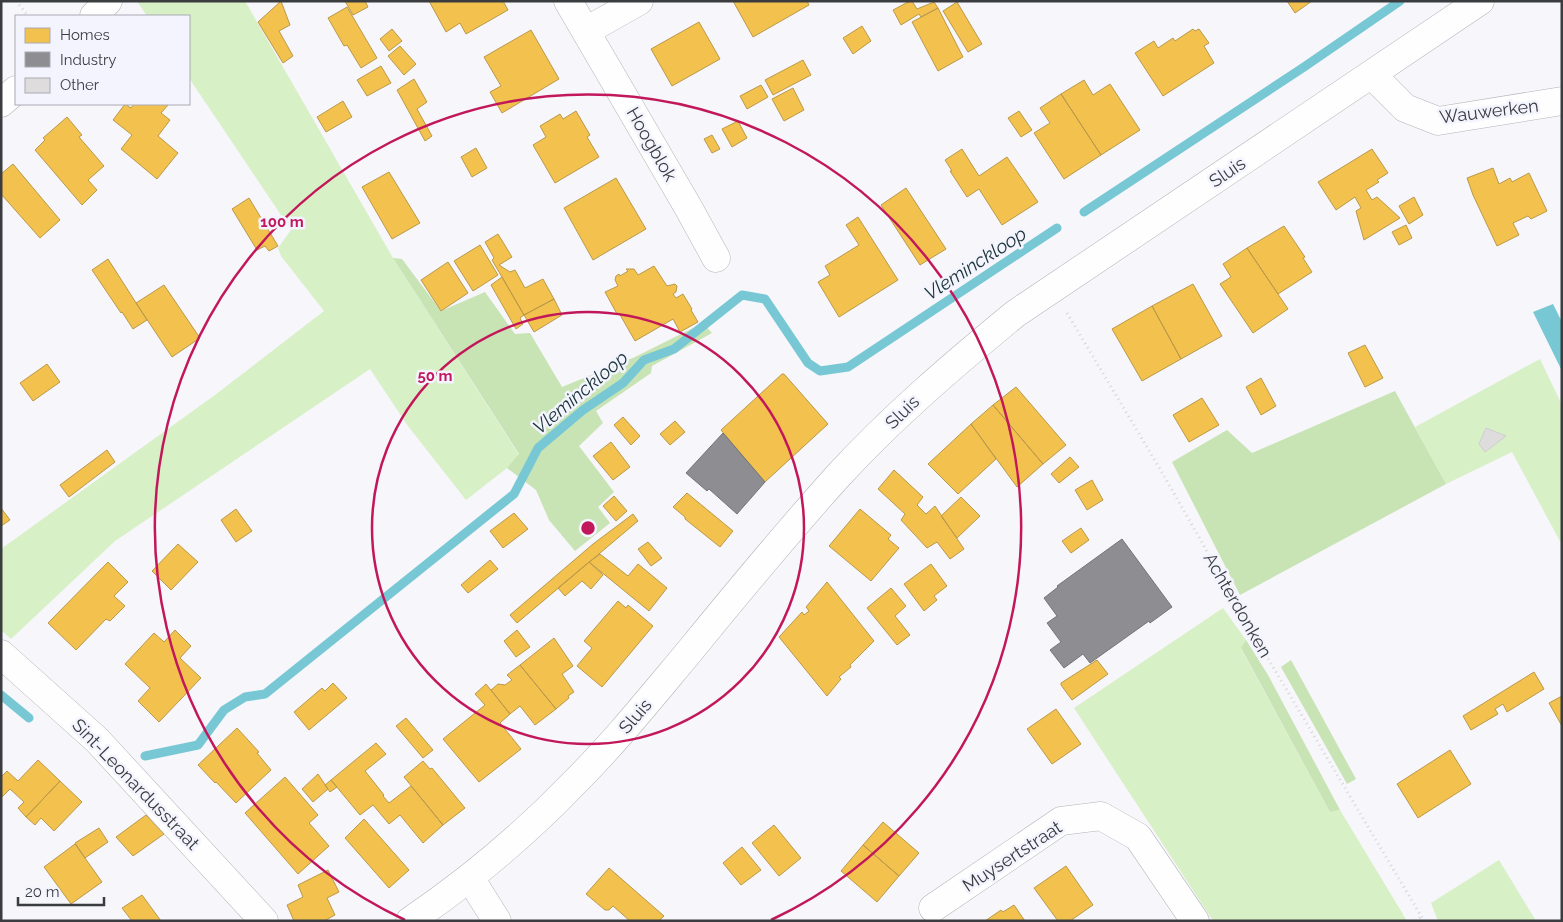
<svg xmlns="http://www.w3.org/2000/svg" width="1563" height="922" viewBox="0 0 1563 922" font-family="Raleway,sans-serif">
<rect width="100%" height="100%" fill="#f6f6fb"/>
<!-- green -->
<path fill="#d7f0c5" d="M137 1H245L393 258 519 455 507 468 466 500 408 426 370 369 115 541 11 639 1 630V549L215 395 324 311 281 256 278 248 291 230 189 78V16H147Z
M1540 359 1562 405V545L1512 452 1446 484 1415 427Z
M1223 608 1246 640 1241 649 1330 812 1340 810 1407 921H1213L1074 708Z
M1499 860 1536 921H1438L1431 903Z"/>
<!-- forest -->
<path fill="#c8e3b4" d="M393 258 402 259 441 311 485 292 515 334 530 333 562 387 635 357 703 323 712 333 652 366 651 373 596 411 603 423 579 446 614 492 598 507 610 523 575 551 549 520 536 490 507 468 519 454Z
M1395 391 1446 484 1240 595 1172 462 1227 430 1252 453Z
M1246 640 1268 675 1340 810 1330 812 1241 648Z
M1291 660 1356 779 1347 784 1281 667Z"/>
<!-- water -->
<path fill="#77c8d4" d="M1553 304 1562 322V371L1533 312Z"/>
<!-- homes -->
<path fill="#f2c14e" stroke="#bb994a" d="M281 1 290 25 279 31 293 56 283 63 258 22Z
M345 1H365L368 7 353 15Z
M429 1H503L508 10 466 34 460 23 446 32Z
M733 1H807L809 5 753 37Z
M910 1H912L917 9 934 2 938 8 921 17 919 14 901 25 893 10Z
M1287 1H1312L1295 13Z
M957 2 982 44 968 52 943 11Z
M347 7 377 58 361 68 347 45 344 46 328 18Z
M938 8 963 57 938 71 912 22Z
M699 22 720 59 672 86 651 49Z
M862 26 871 41 853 54 843 38Z
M392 29 402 41 389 51 380 39Z
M1193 29 1195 31 1199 29 1209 43 1204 46 1214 63 1163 96 1135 53 1154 41 1158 48 1173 38 1175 41Z
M531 30 559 79 502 113 490 92 501 86 484 57Z
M400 46 416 64 404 75 388 56Z
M803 60 811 75 773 95 765 80Z
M381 66 391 83 367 96 357 80Z
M414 79 427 102 417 109 432 136 425 141 397 90Z
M1084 80 1093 95 1110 84 1140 130 1101 155 1061 94Z
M761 85 768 97 747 109 740 96Z
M793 88 804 110 784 121 772 99Z
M1061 94 1101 155 1064 179 1034 133 1050 123 1040 108Z
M343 101 352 117 326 132 317 117Z
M125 104 131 108 134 104H169L161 113 170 120 158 136 178 153 157 179 121 149 132 135 113 120Z
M576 111 590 135 587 137 599 157 555 183 533 145 546 137 540 126 560 114 563 119Z
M1019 111 1032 130 1021 137 1008 118Z
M67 117 82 135 79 137 104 166 88 180 97 190 82 205 35 150 45 140 43 138Z
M738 121 747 138 732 147 722 129Z
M712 135 720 149 712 153 704 139Z
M476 148 487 168 472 177 461 157Z
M962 149 979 176 1007 157 1038 202 1002 225 979 189 967 197 950 171H952L945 160Z
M1372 149 1388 173 1377 180 1379 182 1366 190 1372 200 1377 197 1400 218 1364 240 1356 211 1361 208 1355 197 1336 210 1318 182Z
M13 164 60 220 40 238 1 194V174Z
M1493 168 1499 184 1510 178 1512 182 1529 173 1547 211 1531 219 1528 216 1513 223 1519 235 1497 246 1473 195 1467 178Z
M389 172 420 223 392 239 362 187Z
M616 178 646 229 593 260 564 208Z
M906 188 946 249 920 265 881 205Z
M1414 197 1423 215 1409 224 1399 206Z
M249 198 278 246 269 251 265 246 257 250 232 209Z
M858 217 898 280 839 317 818 282 830 275 825 266 859 245 846 225Z
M1406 225 1412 238 1399 245 1392 232Z
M1284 226 1305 257 1303 258 1312 272 1278 294 1247 248Z
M498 234 512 257 499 265 510 272 515 270 525 288 543 279 554 299 524 315 492 260 494 258 485 242Z
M480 245 498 275 473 291 454 261Z
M1247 248 1288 309 1253 333 1220 284 1231 277 1223 264Z
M108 259 147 320 133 329 122 312 121 313 92 270Z
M448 262 468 293 441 311 421 280Z
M654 266 667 286 675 284 677 286 676 292 673 294 676 298 683 294 692 309 691 310 698 322 680 332 673 319 635 341 619 313 617 314 605 292 618 286 615 280 616 276 619 274 620 276 628 271 626 269H634L638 275Z
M502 277 524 315 520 318 523 324 516 329 491 285Z
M1193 284 1222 336 1181 359 1152 306Z
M164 285 200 338 172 357 136 303Z
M554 299 562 315 534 332 524 315Z
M1152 306 1181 359 1142 381 1112 329Z
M1365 345 1383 378 1365 387 1348 353Z
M47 364 60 382 33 401 20 383Z
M782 374H784L828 424 765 482 721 430Z
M1261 378 1276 406 1261 415 1246 387Z
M1016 387 1066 445 1043 464 993 405Z
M1202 398 1219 425 1189 442 1173 415Z
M993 405 1043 464 1017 487 971 424Z
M623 417 640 436 631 445 614 425Z
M675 421 685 432 670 445 660 434Z
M971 424 996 459 958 494 928 464Z
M611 442 630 467 613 480 593 456Z
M107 450 115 462 69 497 60 485Z
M1070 457 1079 467 1059 483 1051 474Z
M894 470 923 497 917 505 926 514 935 506 964 549 950 559 937 542 927 548 901 520 905 514 878 489Z
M1092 480 1103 500 1087 510 1075 490Z
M687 493 733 531 720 547 685 519V517L673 507Z
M614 496 627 511 616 521 603 506Z
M961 497 980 516 957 538 941 516Z
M1 508 10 520 1 526Z
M236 509 252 531 236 542 221 520Z
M860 509 891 535 888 539 899 548 871 581 829 546Z
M514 513 528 529 503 548 490 531Z
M633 514 638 521 517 623 510 615 593 544Z
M1081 528 1089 540 1071 553 1062 541Z
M648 542 662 558 651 566 638 549Z
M178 544 198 562 171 590 152 571Z
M600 554 628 576 638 564 667 588 649 611 589 562Z
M490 560 498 569 468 593 461 585Z
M108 562 128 582 114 596 125 606 110 621 106 619 76 650 48 623Z
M589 562 603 575 591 589 582 581 565 596 558 588Z
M931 564 947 586 934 596 937 600 924 611 904 584Z
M827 582 874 641 850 665 851 667 839 677 841 679 827 696 779 637 802 612 804 615 809 611 806 607Z
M891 588 906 606 895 616 910 635 897 645 867 608Z
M618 601 626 608 628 605 653 626 602 687 577 666 592 648 584 641Z
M175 630 191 646 180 658 201 678 159 722 138 701 150 688 125 664 154 633 164 642Z
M517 630 530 647 516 657 504 641Z
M554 638 573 666 562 674 574 692 568 696 569 698 556 709 520 665Z
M1097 660 1108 674 1072 700 1061 685V683Z
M520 665 556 709 535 725 520 706 510 714 491 690 498 684 505 685 512 680 507 675Z
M1534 672 1544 689 1507 712 1503 704 1495 709 1498 714 1471 730 1463 716Z
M333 683 347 698 309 730 294 712 322 688 325 691Z
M486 684 510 714 500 723 521 749 479 782 443 739 485 705 475 694Z
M1562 696V726L1549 703Z
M1056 709 1081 744 1052 764 1027 729Z
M406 718 433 750 423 758 396 726Z
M237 728 259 752 257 753 271 770 236 803 216 782 215 783 198 765Z
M376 743 386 754 365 771 384 795 383 796 389 803 411 786 443 825 423 843 400 815 389 824 373 805 360 815 331 780Z
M1450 750 1471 784 1418 818 1397 784Z
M38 760 60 781 26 817 18 808 24 802 10 789 1 798V777L7 771 18 781Z
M423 761 430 769 432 768 465 808 443 825 404 777Z
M318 774 328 789 313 802 302 789Z
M285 777 318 815 309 823 329 846 298 874 245 813Z
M331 780 337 787 330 792 325 785Z
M60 781 82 802 54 831 41 818 35 825 26 817Z
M146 815 164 834 133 856 116 837Z
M364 819 409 870 389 888 345 838Z
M883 822 919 853 899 876 863 845Z
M774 825 801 858 779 876 752 843Z
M99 828 108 842 85 858 75 843Z
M75 844 102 882 71 904 44 867Z
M863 845 899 876 877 902 841 871Z
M742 847 761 870 741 885 723 863Z
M1066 866 1093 905 1070 921H1058L1034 888Z
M609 868 664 916 659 921H630L613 906 609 910H605L586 894Z
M328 870 339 892 327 898 335 915 324 921H294L287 905 303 897 298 885Z
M142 895 161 921H132L122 908Z
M1014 905 1025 921H985L1001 910 1003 912Z"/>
<!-- industry -->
<path fill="#8d8d92" stroke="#747579" d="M723 433 765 482 737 514 709 489 707 491 686 473Z
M1122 539 1172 607 1150 623 1149 621 1090 663 1083 654 1064 668 1050 650 1061 642 1047 623 1057 616 1044 598 1058 587 1057 586Z"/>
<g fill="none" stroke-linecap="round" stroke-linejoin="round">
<!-- stream -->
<path stroke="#77c8d4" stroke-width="9" d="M1084 212 1304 67 1400 1
M1 695 29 718
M145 756 198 745 224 710 245 697 265 694 514 494 538 448 583 410 623 383 644 360 674 349 742 295 765 299 808 363 820 371 848 367 1057 228"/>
</g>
<!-- building -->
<path fill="#dedcdd" stroke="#d0ced0" d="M1486 428 1506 436 1485 452 1479 444Z"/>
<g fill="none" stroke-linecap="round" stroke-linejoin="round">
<!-- minor casing -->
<g stroke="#b3b4b8" stroke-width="29">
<path id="minor" d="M568 1 688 207 716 258
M94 16 108 1
M586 31 639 1
M1372 75 1405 108 1438 121 1562 101
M1 103 16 90
M1 654 97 740 264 921
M470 878 497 921
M933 908 1061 821 1101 816 1138 837 1195 921
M410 921C469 881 525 834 575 782 616 741 652 696 689 652 737 593 786 534 837 477 891 418 953 365 1015 314L1480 1"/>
</g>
<!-- path -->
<path stroke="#d6d6d7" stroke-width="3" stroke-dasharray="1 4" stroke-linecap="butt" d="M16 1 28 16
M1067 313 1163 474 1263 650 1424 921
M1415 921 1421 917"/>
<!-- minor -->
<use href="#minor" stroke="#fefefe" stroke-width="28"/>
</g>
<!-- distance rings -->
<g fill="none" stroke="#c2185b" stroke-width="2.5">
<circle cx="588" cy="528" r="216"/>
<path d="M405 920A433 433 0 1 1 771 920"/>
</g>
<g text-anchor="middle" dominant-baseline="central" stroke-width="5" stroke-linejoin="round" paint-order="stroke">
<!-- street labels -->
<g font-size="18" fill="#3b3c3f" stroke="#f3f4fe">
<text transform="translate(1489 111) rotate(-7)">Wauwerken</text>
<text transform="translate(652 144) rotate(60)">Hoogblok</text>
<text transform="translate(1227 172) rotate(-34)">Sluis</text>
<text transform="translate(902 412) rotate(-44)">Sluis</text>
<text transform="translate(1238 605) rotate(60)">Achterdonken</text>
<text transform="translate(635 716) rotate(-49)">Sluis</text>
<text transform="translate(136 784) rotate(46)">Sint-Leonardusstraat</text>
<text transform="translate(1012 856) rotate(-33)">Muysertstraat</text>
</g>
<!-- water labels -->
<g font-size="19" font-style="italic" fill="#1b3438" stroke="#f3f4fe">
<text transform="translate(975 263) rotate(-33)">Vleminckloop</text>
<text transform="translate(580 392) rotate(-40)">Vleminckloop</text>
</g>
</g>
<circle cx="588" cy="528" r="8" fill="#c2185b" stroke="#f3f4fe" stroke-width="2.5"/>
<g font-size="15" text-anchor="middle" font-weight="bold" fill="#c2185b" stroke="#f3f4fe" stroke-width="5" stroke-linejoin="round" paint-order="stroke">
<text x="282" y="227">100 m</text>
<text x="435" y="381">50 m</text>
</g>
<!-- border -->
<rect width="1563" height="922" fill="none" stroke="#3b3c3f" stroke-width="5"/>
<!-- legend -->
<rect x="15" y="15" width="175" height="90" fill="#f3f4fe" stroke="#a9aab2"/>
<rect x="25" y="28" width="25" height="15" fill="#f2c14e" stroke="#a9aab2"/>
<text x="60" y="40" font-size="15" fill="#3b3c3f">Homes</text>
<rect x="25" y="52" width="25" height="15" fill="#8d8d92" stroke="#a9aab2"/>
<text x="60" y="65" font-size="15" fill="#3b3c3f">Industry</text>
<rect x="25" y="78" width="25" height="15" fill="#dedcdd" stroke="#a9aab2"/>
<text x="60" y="90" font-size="15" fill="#3b3c3f">Other</text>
<!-- scale -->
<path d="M18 897v8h86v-8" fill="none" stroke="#3b3c3f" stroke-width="2.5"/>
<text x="25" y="897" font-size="15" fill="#3b3c3f" stroke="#f3f4fe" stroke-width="4" paint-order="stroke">20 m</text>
</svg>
